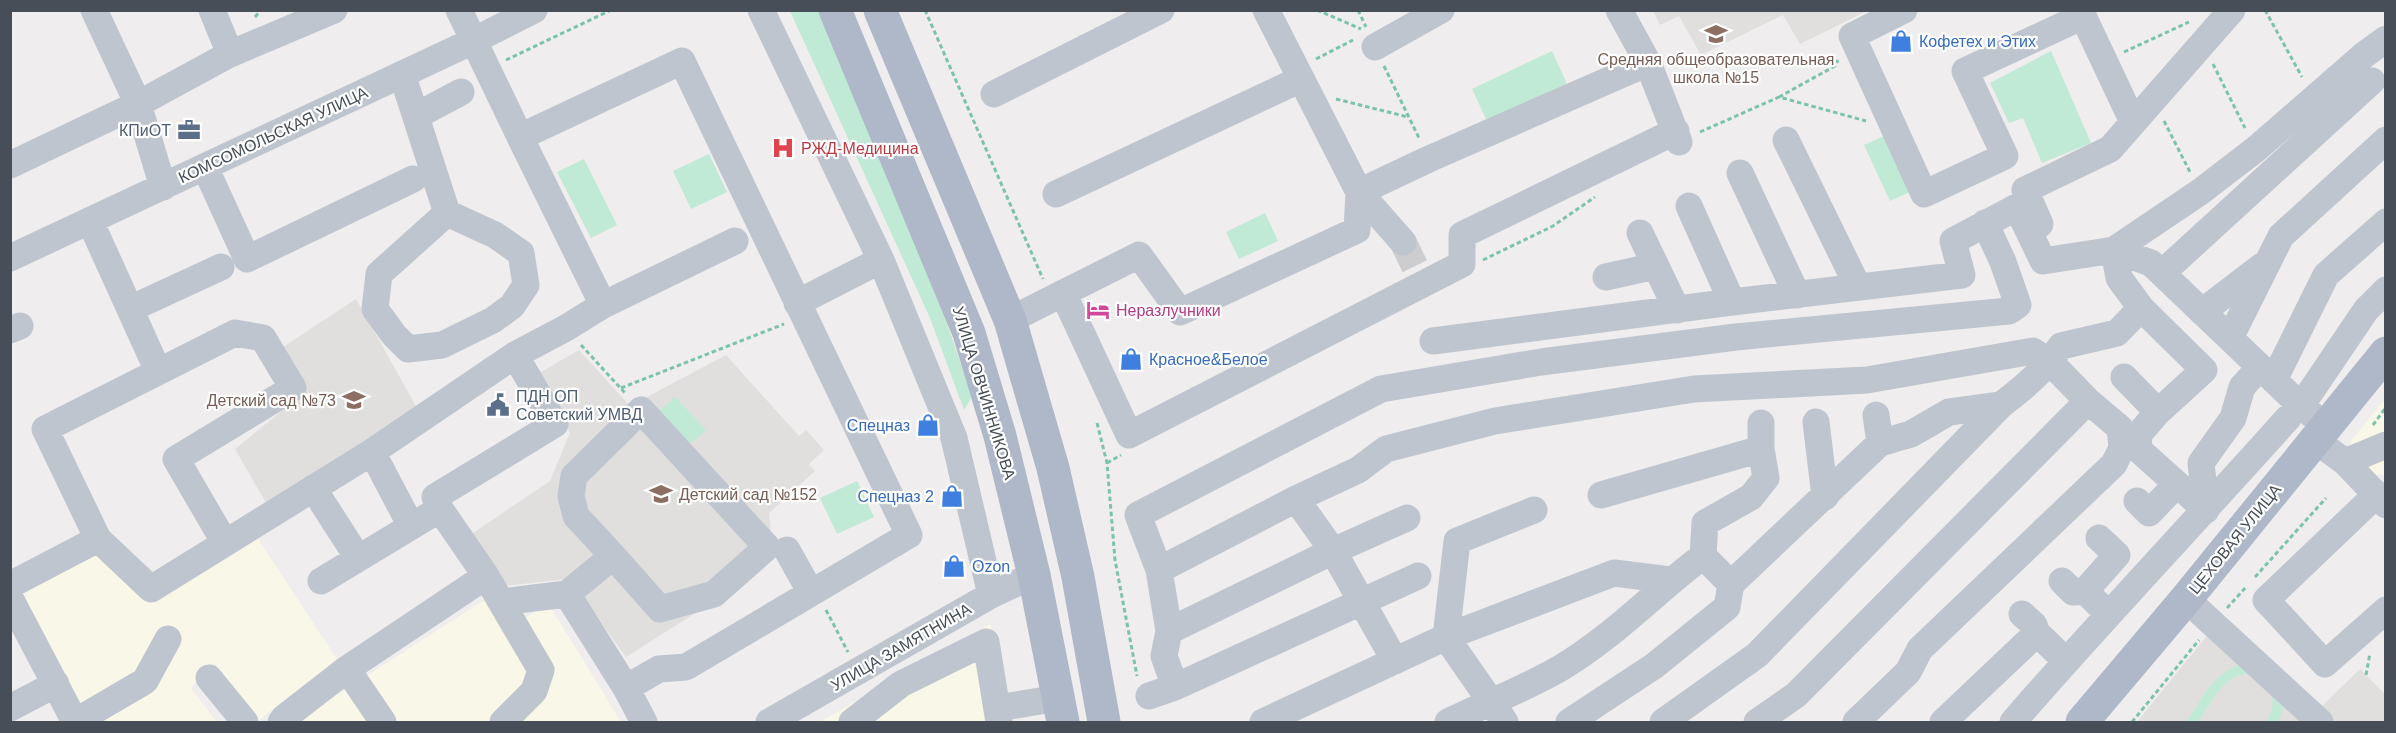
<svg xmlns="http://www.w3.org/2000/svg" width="2396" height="733" viewBox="0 0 2396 733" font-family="Helvetica,sans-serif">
<rect width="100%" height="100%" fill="#efeded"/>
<!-- commercial -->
<path fill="#f9f7e7" d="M2385 399V475L2373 474 2350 442Z
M258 539 337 659 258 721 214 663 191 688 217 722H91L23 594 100 552 155 603Z
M489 597 508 630 548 603 621 722H295Z
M990 624 1009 722H820Z"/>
<!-- education -->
<path fill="#e0dfde" d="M1653 11H1867L1800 44 1783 15 1701 55 1679 16 1660 25Z
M356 299 417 408 266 503 235 449 305 392 280 349Z
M579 350 630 406 726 355 799 436 806 430 824 450 809 464 815 471 769 513 773 557 724 595 626 657 569 579 503 586 473 533 550 481 570 433 539 373Z
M2230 621 2321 707 2360 669 2385 694V722H2137L2214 627 2219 623Z"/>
<!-- green -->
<path fill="#c0e9d6" d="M790 11H819L934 285 972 397 964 410 930 318Z
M1552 51 1567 84 1487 121 1472 89Z
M2051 51 2091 143 2042 163 2023 118 2009 123 1990 83Z
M1886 135 1912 191 1890 201 1864 145Z
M709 154 727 192 691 209 673 171Z
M584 159 617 225 591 238 557 172Z
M1265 213 1278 241 1239 259 1226 232Z
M675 397 706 430 687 447 657 413Z
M857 481 874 517 837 534 820 498Z
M2245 664C2276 667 2293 695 2278 722H2266C2284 697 2262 662 2233 678 2218 686 2208 709 2198 722H2186C2202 700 2215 668 2245 664Z"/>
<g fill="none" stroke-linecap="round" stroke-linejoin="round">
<!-- minor-tunnel -->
<path stroke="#cdcdcf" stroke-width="27" stroke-dasharray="27 14" stroke-linecap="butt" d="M1403 242 1421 279"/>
<!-- path -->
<path stroke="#7cc3ab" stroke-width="3" stroke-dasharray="4.5 3" stroke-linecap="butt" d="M925 10 1043 279
M1317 10 1361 29
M1358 10 1366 27
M2265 10 2302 77
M255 17 261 10
M2124 52 2189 22
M1316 59 1353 40
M506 60 611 10
M2213 64 2245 128
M1384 66 1419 138
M1779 97 1835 66 1838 60
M1336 99 1408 117
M2164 121 2190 172
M1700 132 1779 97 1866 121
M1483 260 1553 226 1595 197
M581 345 625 393
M621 388 784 324
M1097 423 1107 463 1115 560 1137 676
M2373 425 2386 407
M1107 463 1121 455
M2255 577 2326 498
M2227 608 2247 586
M826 610 848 652
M2366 675 2370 653
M2132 722 2199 640"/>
<!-- minor -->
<path stroke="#bfc5ce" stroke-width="27" d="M94 10 138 104 163 187
M212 10 230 54
M459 10 520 137 682 61 909 535 686 667 659 669 626 688
M761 10 881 260 954 438 991 595
M1266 10 1359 192 1403 242
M1619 10 1648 63 1679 142
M1904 10 1852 36 1924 194 2005 156 1965 71 2083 16 2133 122
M1375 47 1441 10
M402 74 447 213 495 235 521 253 526 285 512 306 493 320 442 345 408 349 394 335 375 309 379 274 447 213
M994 94 1161 10
M416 116 461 92
M520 137 603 305
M1786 140 1858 287
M10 165 138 104 230 54 334 10
M205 167 247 259 413 179
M1740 173 1797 295
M1056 194 1301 79
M1689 206 1732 302
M90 221 158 371
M2040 224 2025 190 2110 149 2232 10
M1640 233 1677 310
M10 258 473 41 534 10
M2162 273 2372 81
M1606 277 1655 266
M1063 293 1129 435 1462 264V235L1676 131
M797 303 881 260
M130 309 221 267
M2202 312 2262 266
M1010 320 1139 255 1180 312 1357 230 1359 192 1429 159 1648 63
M10 330 20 326
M2230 338 2281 236 2386 140
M1433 341 1732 302 1962 275 1953 241 2017 207 2043 261 2114 250 2200 192 2256 149 2364 55 2386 39
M2260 367 2242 387 2233 418 2201 463 2206 510 2139 450 2138 435 2158 412 2204 370 2141 308 2119 278 2114 250 2151 263 2301 406 2326 426
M2124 377 2158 412
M2274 380 2326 275 2386 222
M2301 406 2366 310 2386 290
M1876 415 1880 443
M1816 422 1825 497
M2315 440 2345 462 2386 505
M372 452 411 526
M2345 462 2386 445
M313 488 358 558
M2377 494 2266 600 2325 664 2386 610
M1601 495 1761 449
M1296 499 1333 551 1395 661
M2137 501 2149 513 2177 484
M2099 538 2117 555 2085 591 2108 614
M98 539 45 429 235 333 263 338 293 388 176 459 225 543
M787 550 811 593
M1159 570 1296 499 1358 470 1386 449 1495 421 1694 389 1867 380 2033 351 2050 362 2088 401 2120 428 2122 448 2114 464 1920 649 1908 672 1856 722
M486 576 440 509 435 497 555 424 515 355
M321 581 440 509
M2062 581 2073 592 2085 591
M1731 584 1703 556 1705 523 1751 497 1766 478 1761 449V423
M10 585 98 539 151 589 372 452 515 355 566 328 603 305 735 241
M567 594 613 556 660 609 714 594 767 547 641 410 574 476 571 496 576 516 613 556
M10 598 75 722
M2186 599 2320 722
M501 602 541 670 534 691 503 722
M2022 614 2034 625 2037 633
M1169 631 1333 551 1407 518
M347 669 383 722
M209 678 245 722
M1175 687 1164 656 1169 631 1159 570 1138 515 1381 389 1541 362 1736 337 2009 311 2018 305 2003 262 1985 223
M1149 696 1175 687 1418 576
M10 708 56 684
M998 708 1058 698
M75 722 145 681 168 639
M281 722 284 718 347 669 486 576 501 602 567 594 626 688 644 722
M769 722 991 595 1034 575
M852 722 901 684 986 642 999 722
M1263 722 1446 637 1614 573 1670 580
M1448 722C1485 704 1524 689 1559 669 1612 638 1655 592 1703 556
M1505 722 1446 637 1457 541 1534 510
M1569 722 1654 666 1727 607 1731 584 1880 443 1911 434 1949 412 2001 405
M1663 722 1757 655 2001 405C2024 388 2045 370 2061 346L2117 333 2141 308
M1757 722 1796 695 2088 401
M1943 722 2037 633 2066 661
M2013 722C2102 619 2197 520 2288 418"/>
<!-- major -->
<path stroke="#afb8c9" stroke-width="33" d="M835 10 969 333 1000 436 1034 575 1063 722
M880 10 1010 320 1053 468 1078 577 1104 722
M2082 722 2186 599 2386 353"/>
</g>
<!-- icons -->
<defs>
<g id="school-bare" transform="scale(1.8)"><path d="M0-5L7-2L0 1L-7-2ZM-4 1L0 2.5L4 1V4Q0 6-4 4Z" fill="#8d6e63" stroke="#fff" stroke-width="2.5" paint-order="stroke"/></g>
<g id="shop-bare" transform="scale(1.8)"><path d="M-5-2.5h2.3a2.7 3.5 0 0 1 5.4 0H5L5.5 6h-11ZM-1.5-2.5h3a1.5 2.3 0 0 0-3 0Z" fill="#3f7fe0" stroke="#fff" stroke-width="2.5" paint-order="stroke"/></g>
<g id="office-bare" transform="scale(1.8)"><path d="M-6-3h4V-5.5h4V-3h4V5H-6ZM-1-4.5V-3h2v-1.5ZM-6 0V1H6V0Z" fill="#5c6f8a" stroke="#fff" stroke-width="2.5" paint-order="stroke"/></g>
<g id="hospital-bare" transform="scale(1.8)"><path d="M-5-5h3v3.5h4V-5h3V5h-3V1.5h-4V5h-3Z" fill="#e0444e" stroke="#fff" stroke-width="2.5" paint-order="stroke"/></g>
<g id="hotel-bare" transform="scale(1.8)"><path d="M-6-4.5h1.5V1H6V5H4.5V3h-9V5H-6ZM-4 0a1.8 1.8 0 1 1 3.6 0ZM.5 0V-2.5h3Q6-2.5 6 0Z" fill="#d1479c" stroke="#fff" stroke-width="2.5" paint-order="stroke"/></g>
<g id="civic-bare" transform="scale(1.8)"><path d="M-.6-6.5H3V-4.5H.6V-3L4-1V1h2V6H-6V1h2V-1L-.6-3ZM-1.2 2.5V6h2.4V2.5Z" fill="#5c6f8a" stroke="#fff" stroke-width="2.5" paint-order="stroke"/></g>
</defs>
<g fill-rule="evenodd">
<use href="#school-bare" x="1716" y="34"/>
<use href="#shop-bare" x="1901" y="41"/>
<use href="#office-bare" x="189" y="130"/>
<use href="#hospital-bare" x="783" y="148"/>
<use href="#hotel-bare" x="1098" y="310"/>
<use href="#shop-bare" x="1131" y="359"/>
<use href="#school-bare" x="354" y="400"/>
<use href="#civic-bare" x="498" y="405"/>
<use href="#shop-bare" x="928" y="425"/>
<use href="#school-bare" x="661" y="494"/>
<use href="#shop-bare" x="952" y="496"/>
<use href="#shop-bare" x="954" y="566"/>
</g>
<g text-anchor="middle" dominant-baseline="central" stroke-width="4.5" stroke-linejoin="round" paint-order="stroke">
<!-- shop labels -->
<g font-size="16" fill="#366cbe" stroke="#fff" text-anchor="start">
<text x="1919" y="41">Кофетех и Этих</text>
<text x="1149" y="359">Красное&amp;Белое</text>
<text x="910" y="425" text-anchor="end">Спецназ</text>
<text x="934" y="496" text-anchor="end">Спецназ 2</text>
<text x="972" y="566">Ozon</text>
</g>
<!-- education labels -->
<g font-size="16" fill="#785e54" stroke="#fff">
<text x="1716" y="59">Средняя общеобразовательная<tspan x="1716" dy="18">школа №15</tspan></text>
<text x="336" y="400" text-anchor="end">Детский сад №73</text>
<text x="679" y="494" text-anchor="start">Детский сад №152</text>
</g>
<!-- service labels -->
<g font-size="16" fill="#4e5e75" stroke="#fff" text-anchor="end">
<text x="171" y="130">КПиОТ</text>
<text x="516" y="396" text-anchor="start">ПДН ОП<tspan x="516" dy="18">Советский УМВД</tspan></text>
</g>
<!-- street labels -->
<g font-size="16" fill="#474e58" stroke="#fff">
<text transform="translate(273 135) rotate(-25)">КОМСОМОЛЬСКАЯ УЛИЦА</text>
<text transform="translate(984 393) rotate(73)">УЛИЦА ОВЧИННИКОВА</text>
<text transform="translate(2235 539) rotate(-51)">ЦЕХОВАЯ УЛИЦА</text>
<text transform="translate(901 647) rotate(-30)">УЛИЦА ЗАМЯТНИНА</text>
</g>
<!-- health labels -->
<g font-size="16" fill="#be3a42" stroke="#fff" text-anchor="start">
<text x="801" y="148">РЖД-Медицина</text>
</g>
<!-- hotel labels -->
<g font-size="16" fill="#b23c85" stroke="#fff" text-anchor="start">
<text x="1116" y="310">Неразлучники</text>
</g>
</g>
<!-- border -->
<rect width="2396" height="733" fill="none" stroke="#474e58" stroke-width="24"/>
</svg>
